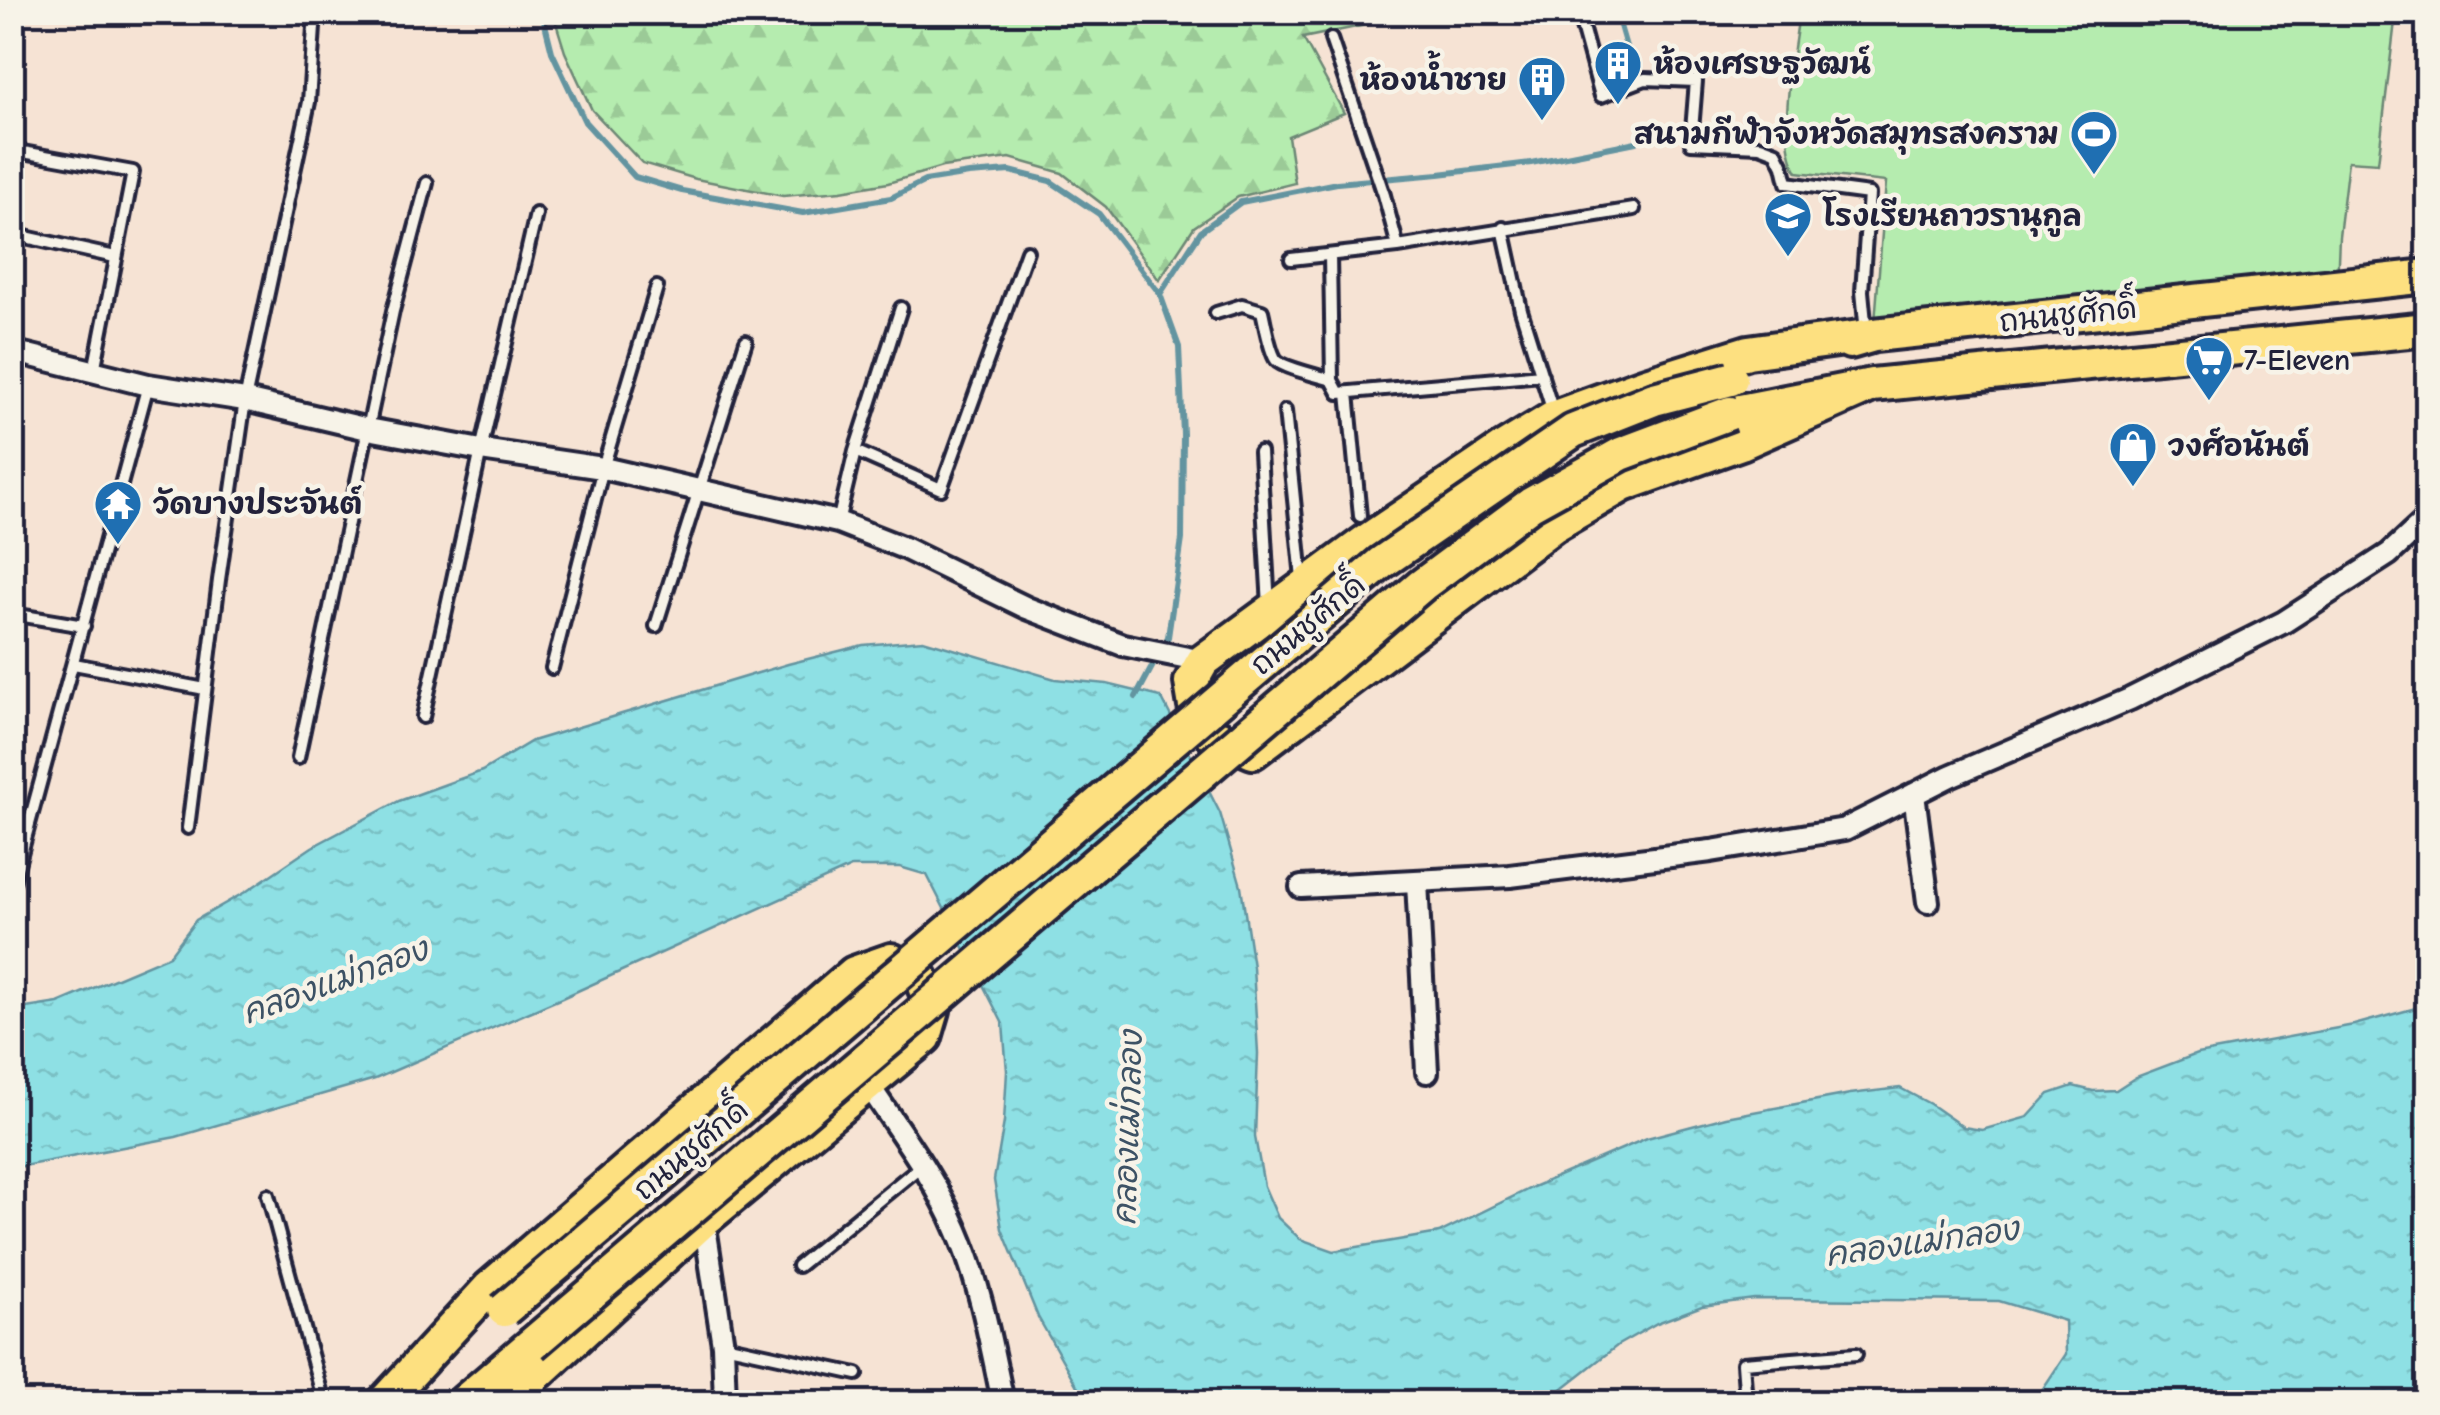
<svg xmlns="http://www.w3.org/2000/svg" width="2440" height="1415" viewBox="0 0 2440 1415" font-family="'Comic Neue','Playpen Sans Thai',sans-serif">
<defs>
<pattern id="forest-firs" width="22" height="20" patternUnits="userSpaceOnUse" patternTransform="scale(2.5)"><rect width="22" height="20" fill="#b5ecaf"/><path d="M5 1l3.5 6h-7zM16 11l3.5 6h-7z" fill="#9bca97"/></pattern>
<pattern id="water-ripples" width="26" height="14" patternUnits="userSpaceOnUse" patternTransform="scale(2.5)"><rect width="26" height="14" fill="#8ee0e4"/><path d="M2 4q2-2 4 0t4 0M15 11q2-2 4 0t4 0" fill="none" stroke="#7ac0c4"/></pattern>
</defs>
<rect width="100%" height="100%" fill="#f6e3d4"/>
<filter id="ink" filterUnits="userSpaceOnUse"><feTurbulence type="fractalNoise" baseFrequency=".01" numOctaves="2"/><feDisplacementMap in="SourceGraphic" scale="20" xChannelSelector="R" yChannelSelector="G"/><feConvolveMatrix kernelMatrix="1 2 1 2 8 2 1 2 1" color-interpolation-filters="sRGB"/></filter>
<g filter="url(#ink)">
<!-- forest -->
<path fill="url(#forest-firs)" stroke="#6c8775" stroke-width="2.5" d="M553 13V12L1424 13 1303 38 1344 113 1288 136 1295 183 1238 197 1194 227 1159 280 1106 207 1062 173 1010 158 942 167 888 183 841 191 783 196 696 179 642 163 592 110 565 52Z"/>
<!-- pitch -->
<path fill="#b5ecaf" stroke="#6c8775" stroke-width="2.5" d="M1799 13H2396L2378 163 2348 161 2339 236 2337 287 1874 335 1886 182 1797 172C1776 136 1794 54 1799 13Z"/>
<!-- water -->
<path fill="url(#water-ripples)" stroke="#6394a0" stroke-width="2.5" d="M923 640 1055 679 1107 684 1161 697 1220 813 1241 886 1253 967 1258 1053 1255 1137 1264 1186 1278 1218 1300 1239 1334 1251 1439 1233 1533 1187 1647 1138 1726 1117 1850 1094 1900 1088 1930 1104 1963 1127 1982 1130 2028 1117 2049 1094 2073 1086 2093 1091 2116 1090 2136 1077 2197 1054 2354 1025 2427 1005V1402H2034L2066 1354 2065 1321 1999 1301 1754 1299 1702 1306 1657 1323 1618 1345 1545 1402H1086L1038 1317 1002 1229 994 1180 1004 1122 1007 1071 1003 1024 927 875 900 867H851L562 998 375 1079 176 1137 13 1168V1010L58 1003 169 956 196 920 247 891 312 847 399 801 482 771 532 741 788 664 863 645Z"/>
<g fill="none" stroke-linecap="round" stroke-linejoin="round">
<!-- stream -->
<path stroke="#6394a0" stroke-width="6" d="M542 12 552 52 585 122 635 177 682 191 803 213 891 198 925 181 969 174 1010 171 1050 181 1099 214 1160 294 1179 347 1183 434 1182 539 1168 637 1136 697
M1616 12 1631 64
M1160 294 1201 231 1241 202 1337 183 1439 174 1531 163 1636 142"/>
<!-- service casing -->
<g stroke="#22223b" stroke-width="18">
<path id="service" d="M1578 12 1601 96 1645 79 1696 81 1691 143 1760 146 1776 152 1783 166 1787 183 1869 194 1862 291 1866 333
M1331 39 1384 195 1398 247
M12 150 133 172 94 371
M1503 228 1521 310 1553 412
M12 234 115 257
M1330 255 1332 380 1339 393 1542 375
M1291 259 1398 247 1634 209
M1216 313 1242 305 1262 311C1265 323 1269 350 1276 360 1283 368 1320 376 1332 380
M1348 393 1360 516
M1285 411 1302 578
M855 451 941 489 1027 251
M1260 452 1269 606
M838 522 855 451 901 308
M12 614 84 626
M656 626 746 341
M74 664 205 689
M552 668 603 468 657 287
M423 717 481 450 536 214
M298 758 393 311 427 183
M188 828 219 580 245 400 309 102 315 12
M12 887 148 385
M268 1195 324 1402
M798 1266 922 1165
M724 1345 857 1374
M1746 1402 1743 1363 1856 1354"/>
</g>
<!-- minor casing -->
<g stroke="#22223b" stroke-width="28">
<path id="minor" d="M12 351 148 385 245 400 368 429 481 450 603 468 838 522 904 548 1027 608 1123 645 1203 661
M1914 794 1928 902
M1417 882 1427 1072
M1301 887 1510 876 1711 851 1845 829 1950 776 2130 699 2284 622 2389 554 2428 518
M868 1084C899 1131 935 1178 957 1230 981 1285 991 1345 1003 1402
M704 1220 723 1345 725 1402
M532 1402 539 1372"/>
</g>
<!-- primary casing -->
<g stroke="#22223b" stroke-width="40">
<path id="primary" d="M1867 336 1748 352 1646 384 1555 417 1501 450 1365 542 1203 661 1191 682 1195 706 1213 735 1253 752 1553 526 1623 485 1741 443 1872 385
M1850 342 1874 335 2428 276
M1730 413 1872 385 2428 329
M384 1402 489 1288 854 973 891 960 921 978 933 1010 925 1037 704 1220 539 1372 490 1402
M464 1402 532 1344"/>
</g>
<!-- service -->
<use href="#service" stroke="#f7f3e8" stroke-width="10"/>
<!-- minor -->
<use href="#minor" stroke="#f7f3e8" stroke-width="20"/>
<!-- primary -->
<use href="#primary" stroke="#fde080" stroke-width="32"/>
<!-- primary-bridge casing -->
<g stroke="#22223b" stroke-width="40" stroke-linecap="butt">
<path id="primary-bridge" d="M504 1310 1381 563 1573 431 1654 399 1731 379
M532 1344 1422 585 1531 504 1621 454 1730 413"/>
</g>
<!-- primary-bridge -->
<use href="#primary-bridge" stroke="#fde080" stroke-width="32"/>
</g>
</g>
<!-- icons -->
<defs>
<g id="building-pin" transform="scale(2.5)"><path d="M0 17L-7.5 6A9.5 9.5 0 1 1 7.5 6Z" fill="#1f6fb2" stroke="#f7f3e8"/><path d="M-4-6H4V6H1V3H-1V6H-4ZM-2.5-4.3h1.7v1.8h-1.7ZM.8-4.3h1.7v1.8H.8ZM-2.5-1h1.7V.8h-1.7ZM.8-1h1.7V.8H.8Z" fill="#fff"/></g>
<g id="stadium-pin" transform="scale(2.5)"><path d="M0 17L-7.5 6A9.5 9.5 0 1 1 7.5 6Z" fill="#1f6fb2" stroke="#f7f3e8"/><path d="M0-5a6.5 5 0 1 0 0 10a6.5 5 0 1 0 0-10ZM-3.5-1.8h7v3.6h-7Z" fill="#fff"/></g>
<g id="school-pin" transform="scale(2.5)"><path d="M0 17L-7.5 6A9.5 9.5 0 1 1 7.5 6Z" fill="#1f6fb2" stroke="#f7f3e8"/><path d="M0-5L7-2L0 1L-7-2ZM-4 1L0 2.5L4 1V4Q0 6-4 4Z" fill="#fff"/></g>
<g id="supermarket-pin" transform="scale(2.5)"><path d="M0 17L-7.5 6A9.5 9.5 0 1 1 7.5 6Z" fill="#1f6fb2" stroke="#f7f3e8"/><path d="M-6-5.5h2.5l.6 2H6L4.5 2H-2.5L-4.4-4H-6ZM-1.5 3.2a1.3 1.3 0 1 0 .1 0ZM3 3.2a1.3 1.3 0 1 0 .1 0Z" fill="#fff"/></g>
<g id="shop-pin" transform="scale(2.5)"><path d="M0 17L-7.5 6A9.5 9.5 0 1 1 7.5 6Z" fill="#1f6fb2" stroke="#f7f3e8"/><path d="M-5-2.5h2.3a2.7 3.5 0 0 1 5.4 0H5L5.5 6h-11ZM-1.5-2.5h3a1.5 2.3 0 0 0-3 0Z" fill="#fff"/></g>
<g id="temple-pin" transform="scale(2.5)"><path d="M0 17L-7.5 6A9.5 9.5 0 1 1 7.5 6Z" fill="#1f6fb2" stroke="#f7f3e8"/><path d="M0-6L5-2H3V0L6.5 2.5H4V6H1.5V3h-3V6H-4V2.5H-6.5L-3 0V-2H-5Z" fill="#fff"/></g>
</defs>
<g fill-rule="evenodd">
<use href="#building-pin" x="1618" y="64"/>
<use href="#building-pin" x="1542" y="80"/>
<use href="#stadium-pin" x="2094" y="134"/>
<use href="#school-pin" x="1788" y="216"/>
<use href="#supermarket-pin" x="2209" y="360"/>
<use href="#shop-pin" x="2133" y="446"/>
<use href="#temple-pin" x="118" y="504"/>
</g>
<g text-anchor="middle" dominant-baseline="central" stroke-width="9" stroke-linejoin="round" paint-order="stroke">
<!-- poi labels -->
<g font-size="30" font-weight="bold" fill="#22223b" stroke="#f7f3e8" text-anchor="start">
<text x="1653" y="64">ห้องเศรษฐวัฒน์</text>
<text x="1507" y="80" text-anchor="end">ห้องน้ำชาย</text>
<text x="2059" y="134" text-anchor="end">สนามกีฬาจังหวัดสมุทรสงคราม</text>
<text x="1823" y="216">โรงเรียนถาวรานุกูล</text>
<text x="2244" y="360">7-Eleven</text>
<text x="2168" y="446">วงศ์อนันต์</text>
<text x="153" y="504">วัดบางประจันต์</text>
</g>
<!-- street labels -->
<g font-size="30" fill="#22223b" stroke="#f7f3e8">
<text transform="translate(2068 315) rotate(-6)">ถนนชูศักดิ์</text>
<text transform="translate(1308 625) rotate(-40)">ถนนชูศักดิ์</text>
<text transform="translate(691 1150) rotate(-40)">ถนนชูศักดิ์</text>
</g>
<!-- water labels -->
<g font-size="32" font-style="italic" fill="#3d5265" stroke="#f7f3e8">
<text transform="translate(335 981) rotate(-20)">คลองแม่กลอง</text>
<text transform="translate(1128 1128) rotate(-88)">คลองแม่กลอง</text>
<text transform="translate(1922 1242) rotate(-8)">คลองแม่กลอง</text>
</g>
</g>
<!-- margin -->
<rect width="2440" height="1415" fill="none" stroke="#f7f3e8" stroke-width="50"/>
<rect x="25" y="25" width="2390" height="1365" fill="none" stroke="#22223b" stroke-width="4" filter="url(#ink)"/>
</svg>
